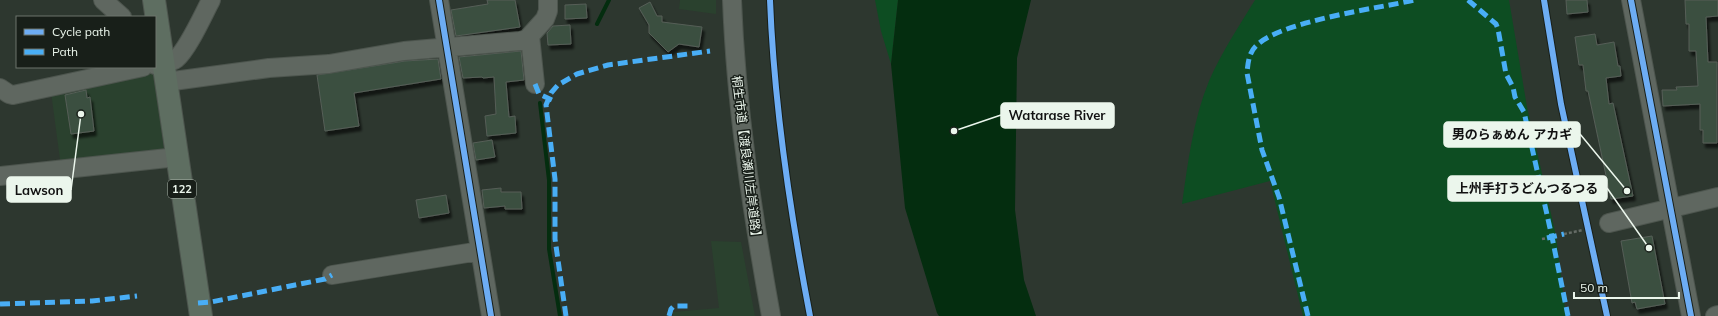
<svg xmlns="http://www.w3.org/2000/svg" width="1718" height="316" viewBox="0 0 1718 316" font-family="Mulish,'Noto Sans JP',sans-serif">
<defs>
<filter id="shadow"><feDropShadow dx="2.5" dy="4.5" stdDeviation="1" flood-color="#0009"/></filter>
</defs>
<rect width="100%" height="100%" fill="#2d372f"/>
<!-- built -->
<path fill="#2a412e" d="M680 0H716V14L679 9Z
M150 71 154 74 165 156 61 167 51 92Z
M711 241 741 242 755 316H673V312L719 308Z"/>
<!-- green -->
<path fill="#0d4d22" d="M875 0H898L891 64 881 31Z
M1255 0H1509L1527 107 1556 236 1566 316H1303L1270 181 1182 204C1188 162 1193 120 1209 81 1221 53 1239 26 1255 0Z"/>
<!-- water -->
<path fill="#042d0f" d="M898 0H1031L1017 58 1015 210 1024 280 1036 316H939L937 313 905 208 891 64Z"/>
<g fill="none" stroke-linecap="round" stroke-linejoin="round">
<!-- stream -->
<path stroke="#042d0f" stroke-width="4" d="M597 24 609 0
M540 103 549 180V249L560 316"/>
</g>
<!-- building -->
<path fill="#3a5041" stroke="#565e57" filter="url(#shadow)" d="M487 0H515L520 27 456 36 451 10 488 4Z
M1566 0H1587L1588 12 1567 14Z
M1685 0H1718V16L1706 17 1708 62H1717V143H1703V130H1700V104L1663 106 1662 90H1677L1676 87 1698 86 1696 51H1689V24H1686Z
M650 2 657 16H662V22L702 27 699 47 679 44 668 52 649 33V25L639 8Z
M586 4 587 18 565 19V5Z
M570 25 571 44 548 45 547 33 553 26Z
M1595 34 1597 45 1614 42 1618 66H1620L1621 76 1606 78 1609 104 1613 103 1633 196 1611 199 1588 91H1586L1583 65H1579L1575 37Z
M521 51 524 80 506 82 509 117 515 116 516 133 487 136 485 116 496 114 494 77 483 78 482 77 463 78 459 57Z
M438 59 441 79 354 93 359 126 325 131 317 75 405 61Z
M86 90 87 98 90 97 94 131 71 134 65 95Z
M492 140 495 157 476 160 473 143Z
M501 188V192H521L522 209H505V206L484 208 482 190Z
M446 195 449 213 419 218 416 200Z
M1652 236 1665 304 1637 309 1635 302 1632 303 1621 241Z"/>
<g fill="none" stroke-linecap="round" stroke-linejoin="round">
<!-- minor casing -->
<g stroke="#4d554e" stroke-width="20">
<path id="minor" d="M103 0 122 17
M439 0 491 316
M732 0C736 106 752 211 771 316
M1631 0 1691 316
M530 36 535 84
M155 65C161 63 171 63 176 59 188 49 203 15 211 0
M166 82 269 68 329 64 404 51 520 41 527 39 545 19 548 11V0
M0 88 9 94 13 95 143 67
M0 176 177 157
M1609 223 1718 197
M332 275 480 251
M1715 316 1718 315"/>
</g>
<!-- highway casing -->
<g stroke="#4d554e" stroke-width="24">
<path id="highway" d="M154 0 201 316"/>
</g>
<!-- path -->
<path stroke="#656c66" stroke-width="2.5" stroke-dasharray="3 2" stroke-linecap="butt" d="M1564 234 1583 230
M1542 239 1547 238"/>
<!-- minor -->
<use href="#minor" stroke="#5f6760" stroke-width="18"/>
<!-- highway -->
<use href="#highway" stroke="#5e6e61" stroke-width="22"/>
<!-- quiet -->
<path stroke="#49aef6" stroke-width="5" stroke-dasharray="10 5" stroke-linecap="butt" d="M1468 0 1496 24 1498 29 1506 74 1513 87 1515 97 1524 112 1552 237 1568 316
M535 84 539 94 552 100
M1547 238 1564 234
M198 303 211 302 325 279 332 275
M0 304 92 301 137 296
M566 316 555 239V179L546 105 551 93 558 85 577 74 608 65 710 51
M669 316 671 309 674 306H689
M1308 316 1279 197 1262 150 1247 73C1248 62 1249 52 1257 45 1282 21 1379 8 1415 0"/>
<!-- cycleway casing -->
<g stroke="#181f19" stroke-width="8">
<path id="cycleway" d="M439 0 491 316
M770 0C774 106 790 212 810 316
M1544 0 1561 104 1607 316
M1631 0 1691 316"/>
</g>
<!-- cycleway -->
<use href="#cycleway" stroke="#6dadf4" stroke-width="6"/>
</g>
<g text-anchor="middle" dominant-baseline="central" stroke-width="3" stroke-linejoin="round" paint-order="stroke">
<!-- shield labels -->
<rect fill="#181f19" stroke="#acb6ad" stroke-width="1" x="168" y="180" width="28" height="18" rx="3"/>
<g font-size="11" font-weight="bold" fill="#ebf6ec">
<text x="182" y="189">122</text>
</g>
<!-- street labels -->
<g font-size="12" fill="#ebf6ec" stroke="#181f19">
<text transform="translate(747 159) rotate(83)">桐生市道【渡良瀬川左岸道路】</text>
</g>
</g>
<!-- callouts -->
<path fill="none" stroke="#ebf6ec" stroke-width="1.5" d="M954 131L1001 115M1627 191L1580 134M1649 248L1607 188M81 114L71 190"/>
<g fill="#ebf6ec" stroke="#181f19" stroke-width="1.5">
<circle cx="954" cy="131" r="4"/>
<circle cx="1627" cy="191" r="4"/>
<circle cx="1649" cy="248" r="4"/>
<circle cx="81" cy="114" r="4"/>
</g>
<g fill="#ebf6ec" stroke="#ebf6ec" stroke-width="1.5">
<rect x="1001" y="103" width="113" height="25" rx="4"/>
<rect x="1444" y="122" width="136" height="25" rx="4"/>
<rect x="1448" y="176" width="159" height="25" rx="4"/>
<rect x="7" y="177" width="64" height="25" rx="4"/>
</g>
<g font-size="13" text-anchor="middle" font-weight="bold" fill="#111">
<text x="1057" y="120">Watarase River</text>
<text x="1512" y="139">男のらぁめん アカギ</text>
<text x="1527" y="193">上州手打うどんつるつる</text>
<text x="39" y="195">Lawson</text>
</g>
<!-- legend -->
<rect x="16" y="16" width="140" height="52" fill="#181f19" stroke="#6c756d"/>
<rect x="24" y="29" width="20" height="6" fill="#6dadf4" stroke="#6c756d"/>
<text x="52" y="36" font-size="12" fill="#ebf6ec">Cycle path</text>
<rect x="24" y="49" width="20" height="6" fill="#49aef6" stroke="#6c756d"/>
<text x="52" y="56" font-size="12" fill="#ebf6ec">Path</text>
<!-- scale -->
<path d="M1574 292v6h105v-6" fill="none" stroke="#ebf6ec" stroke-width="2"/>
<text x="1580" y="292" font-size="12" fill="#ebf6ec" stroke="#181f19" stroke-width="3" paint-order="stroke">50 m</text>
</svg>
